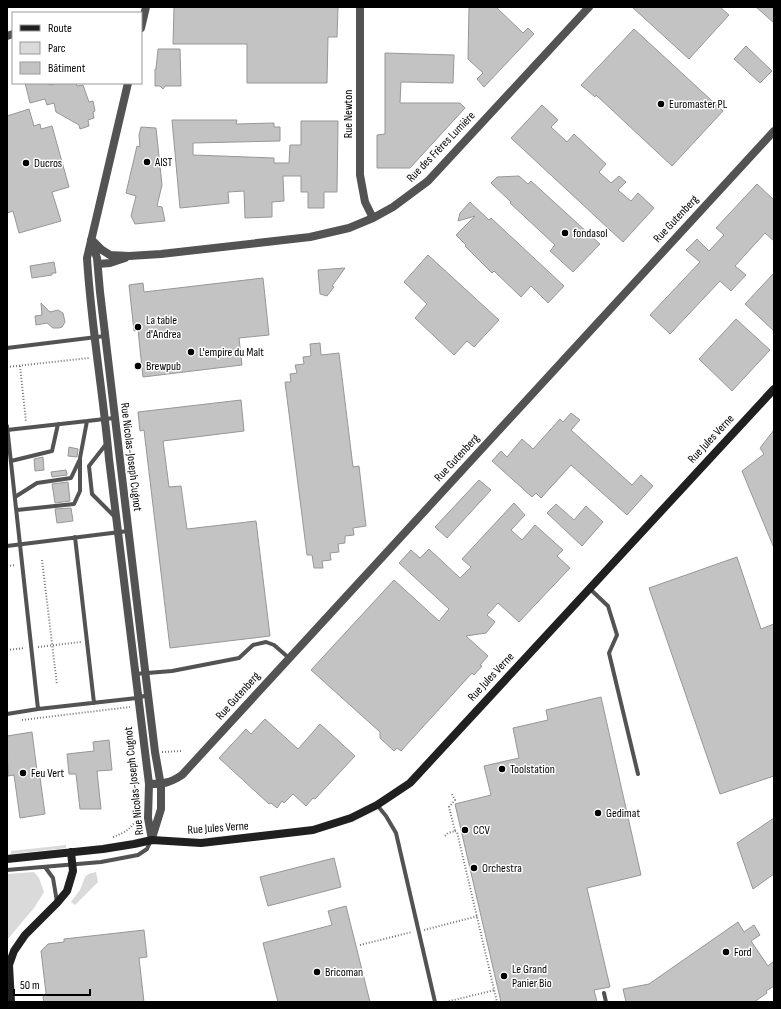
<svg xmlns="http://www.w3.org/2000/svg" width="781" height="1009" viewBox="0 0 781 1009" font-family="'Sofia Sans Condensed',sans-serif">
<rect width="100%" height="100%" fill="#fff"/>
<!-- green -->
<path fill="#dadada" d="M66 845V848L11 854V851Z
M34 872 39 878 44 892 34 908 7 940V874Z
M96 872 98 882 75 905 71 902 80 890 85 877 88 874Z"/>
<!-- building -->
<path fill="#c3c3c3" stroke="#979797" d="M174 7H338L337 37H328L327 83H247V44H173Z
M469 7H496L523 33 528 28 534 34 484 87 477 79 483 73 468 59Z
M632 7H720L729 15 689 59Z
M756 7H774V23Z
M634 29 723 111 672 166 596 95 595 97 581 85Z
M746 46 772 71 760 83 734 59Z
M158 49H180L181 86H165L163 89 160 86H155V69H156Z
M385 53 454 55 453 83 401 82 400 103H460L465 108 410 168H377V135L385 134Z
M25 83H45L51 85 58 83H76L77 86 83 85 89 102 93 101 95 111 93 112 94 118 88 120 89 126 80 129 79 125 56 112 54 103 47 105 45 99 30 103Z
M542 105 558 120 551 127 567 142 574 134 606 164 599 172 611 183 619 176 626 182 618 190 625 196 631 201 638 193 654 208 623 242 511 138Z
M29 109 34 126 40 124 41 129 52 126 69 187 52 192 61 221 19 233 13 211 7 213V116Z
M172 120H237L236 124 274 123V127H280V141L193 143V155L274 158V163H289L290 145H301V121H338L337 192H324V208H308V192H301V176H283L284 201 272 202V217L245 218 244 191 228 192 229 203 180 208Z
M141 127 156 128 162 185 157 206 162 207 165 221 135 224 131 216 136 196 126 193 137 146 140 147 139 135Z
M519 176 528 184 531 181 600 244 573 272 550 251 555 245 510 203 511 202 491 183 497 177Z
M757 184 774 200V241L765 233 735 266 746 275 731 291 720 281 670 334 650 315 700 262 686 250 697 239 709 251 724 235 716 228Z
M470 202 489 220 491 218 564 286 548 303 531 286 521 297 494 271 492 273 465 246 466 245 456 235 475 216 458 221 460 213Z
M428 255 499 320 474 347 467 341 454 355 415 318 427 304 404 282Z
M54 262 56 273H52V275L32 278 30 266Z
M345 268 332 286 334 287 327 296 320 294 318 270Z
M774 273V331L745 304Z
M263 278 269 335 239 338 242 365 143 377 138 330 134 331 129 285 143 283 144 292Z
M41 303 50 312 58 310 63 313 65 322 62 327 59 328H53L47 323 36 325 35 316 42 315Z
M736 319 770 350 732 391 699 359Z
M320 343 321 355 339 353 353 467 359 466 366 526 353 528 354 535 345 536V543L338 544 339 552 330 553 331 560 322 561 323 568H314L312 555H307L285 382H291L290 374 297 373 295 365 304 364 303 357 311 356 310 344Z
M241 400 244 431 163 441 169 487 181 486 187 529 256 521 270 636 170 648 144 430 140 431 138 412Z
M571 413 580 420 571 430 632 485 641 475 653 486 627 515 571 465 541 498 536 493 532 497 492 461 501 451 507 457 522 439 533 449 560 419 563 422Z
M774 430V548L742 471 764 454 760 448Z
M69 447 78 449 77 457 68 456Z
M43 457 44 470 35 471 34 459Z
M66 470 67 475 52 477 51 472Z
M479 480 491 490 447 538 435 527Z
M68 482 70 501 55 503 52 484Z
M514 503 525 515 511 530 522 540 535 525 563 550 557 556 570 568 519 622 498 603 487 615 495 622 486 633 466 636 488 656 480 665 482 666 474 675 472 673 401 751 397 748 394 751 380 738V732L311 670 394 580 439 621 449 609 399 563 411 550 420 558 429 549 460 578 471 567 462 559Z
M556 504 574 520 586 506 603 522 582 546 547 513Z
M71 508 73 521 57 523 55 509Z
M737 557 761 629 774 624V776L720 794 649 588Z
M601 697 641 875 587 888 610 987 594 990 597 1002H501L455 804 491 795 484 766 519 758 513 728 548 720 546 710Z
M265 719 298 749 320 724 355 756 315 799 313 798 306 806 293 794 284 803 282 801 277 808 271 803 269 804 219 758 246 729 251 734Z
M32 732 37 771 39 770 45 814 20 818 14 775 8 776 7 736Z
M109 740 112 770 97 771 101 809H80L76 774H69L67 754 94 751 93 742Z
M774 818V874L753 889 737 843Z
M334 858 341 887 268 906 260 877Z
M346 906 370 1002H278L263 943 332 925 328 911Z
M738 922 744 932 754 925 760 935 751 941 768 966 774 961V986L766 991 767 993 754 1002H626L623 989 649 984Z
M144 930 147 957 139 958 144 1002H44L43 997 46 993 41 951 48 944 64 942V939Z"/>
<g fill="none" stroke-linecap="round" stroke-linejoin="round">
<!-- path -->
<path stroke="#757575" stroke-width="2" stroke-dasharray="1 2" stroke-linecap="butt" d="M20 366 26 422
M7 367 89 358
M42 560 57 685
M7 566 16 565
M38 647 81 642
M7 650 25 648
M22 720 130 707
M162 752 181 751
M455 831 457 832 497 1002
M445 836 448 833 455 831 449 807 455 800 452 794
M113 837C127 832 132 828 139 815
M424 930 478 916
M360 945 412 932
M446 1002 495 990"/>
<!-- service -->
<path stroke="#535353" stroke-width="4" d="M7 348 105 336
M7 426 38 709
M7 430 114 418
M107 443 89 466 92 494 114 516
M11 461 52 451 58 424
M15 497 37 483 71 478 79 461
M17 510 74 504 80 491V458L87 421
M75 537 94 703
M7 546 128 531
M590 589 608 606 617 635 609 653 638 774
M135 674 172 671 239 658 253 645 266 642 274 645 289 658
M7 714 38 709 137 698 148 695
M377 805 386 816 396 833 435 1002
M45 867 53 878 57 902
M7 870 101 862 138 855 147 849 151 840
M604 993 606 1002"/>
<!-- minor -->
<path stroke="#535353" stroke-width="8" d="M360 7V175L365 202 373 218
M141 28 146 7
M7 36 13 34
M128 83 87 258C91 325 103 392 109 459L149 784 148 818 152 840
M91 240 97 258 100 292 148 695 155 752 161 786V809L152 838
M93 241 102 250 110 255 129 256 161 254 310 237 349 228 373 218 393 207 428 181 589 7
M98 264 110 263 125 258
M149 784C163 784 170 783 182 775L774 131"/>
<!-- secondary -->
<path stroke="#202020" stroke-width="8" d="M7 859 103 849 134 844 152 840 201 843 313 830 351 818 377 805 410 783 774 389
M11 1002 9 965 14 951 25 935 57 903 67 891 73 871 71 852"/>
</g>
<!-- markers -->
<g fill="#000" stroke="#fff" stroke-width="1.5">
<circle cx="661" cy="104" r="4"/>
<circle cx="147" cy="162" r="4"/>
<circle cx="26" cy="163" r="4"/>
<circle cx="565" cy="233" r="4"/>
<circle cx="138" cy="327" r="4"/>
<circle cx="191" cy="352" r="4"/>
<circle cx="138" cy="366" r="4"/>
<circle cx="502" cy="769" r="4"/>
<circle cx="23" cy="773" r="4"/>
<circle cx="598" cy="813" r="4"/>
<circle cx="465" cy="830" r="4"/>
<circle cx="474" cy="868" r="4"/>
<circle cx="726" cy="952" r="4"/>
<circle cx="317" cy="972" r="4"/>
<circle cx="504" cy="976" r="4"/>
</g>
<g text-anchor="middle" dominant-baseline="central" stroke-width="3" stroke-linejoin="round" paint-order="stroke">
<!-- poi labels -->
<g font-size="12" fill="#000" stroke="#fff" text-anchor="start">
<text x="669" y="104">Euromaster PL</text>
<text x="155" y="162">AIST</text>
<text x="34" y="163">Ducros</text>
<text x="573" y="233">fondasol</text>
<text x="146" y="320">La table<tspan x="146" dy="14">d'Andrea</tspan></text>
<text x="199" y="352">L'empire du Malt</text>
<text x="146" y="366">Brewpub</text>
<text x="510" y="769">Toolstation</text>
<text x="31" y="773">Feu Vert</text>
<text x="606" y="813">Gedimat</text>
<text x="473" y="830">CCV</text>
<text x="482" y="868">Orchestra</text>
<text x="734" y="952">Ford</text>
<text x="512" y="969">Le Grand<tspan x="512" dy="14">Panier Bio</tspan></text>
<text x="325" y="972">Bricoman</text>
</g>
<!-- street labels -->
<g font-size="12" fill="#000" stroke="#fff">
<text transform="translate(348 114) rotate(-90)">Rue Newton</text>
<text transform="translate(441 147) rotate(-46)">Rue des Frères Lumière</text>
<text transform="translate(676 219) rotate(-47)">Rue Gutenberg</text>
<text transform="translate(711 439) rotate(-47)">Rue Jules Verne</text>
<text transform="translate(131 457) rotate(83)">Rue Nicolas-Joseph Cugnot</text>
<text transform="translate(457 458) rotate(-47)">Rue Gutenberg</text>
<text transform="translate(491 677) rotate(-47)">Rue Jules Verne</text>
<text transform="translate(238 696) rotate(-48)">Rue Gutenberg</text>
<text transform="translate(134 781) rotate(-96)">Rue Nicolas-Joseph Cugnot</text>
<text transform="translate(218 828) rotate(-4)">Rue Jules Verne</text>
</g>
</g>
<!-- border -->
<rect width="781" height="1009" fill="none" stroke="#000000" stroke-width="16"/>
<!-- legend -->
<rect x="12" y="12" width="130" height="72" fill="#ffffff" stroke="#999999"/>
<rect x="20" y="25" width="20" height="6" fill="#202020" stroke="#999999"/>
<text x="48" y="32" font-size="12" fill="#000000">Route</text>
<rect x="20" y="42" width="20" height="12" fill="#dadada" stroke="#999999"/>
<text x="48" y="52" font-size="12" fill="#000000">Parc</text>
<rect x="20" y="62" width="20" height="12" fill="#c3c3c3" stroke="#999999"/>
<text x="48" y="72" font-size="12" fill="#000000">Bâtiment</text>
<!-- scale -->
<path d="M14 989v6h76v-6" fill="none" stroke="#000000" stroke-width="2"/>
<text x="20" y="989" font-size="12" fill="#000000" stroke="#ffffff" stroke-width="3" paint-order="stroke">50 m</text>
</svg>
